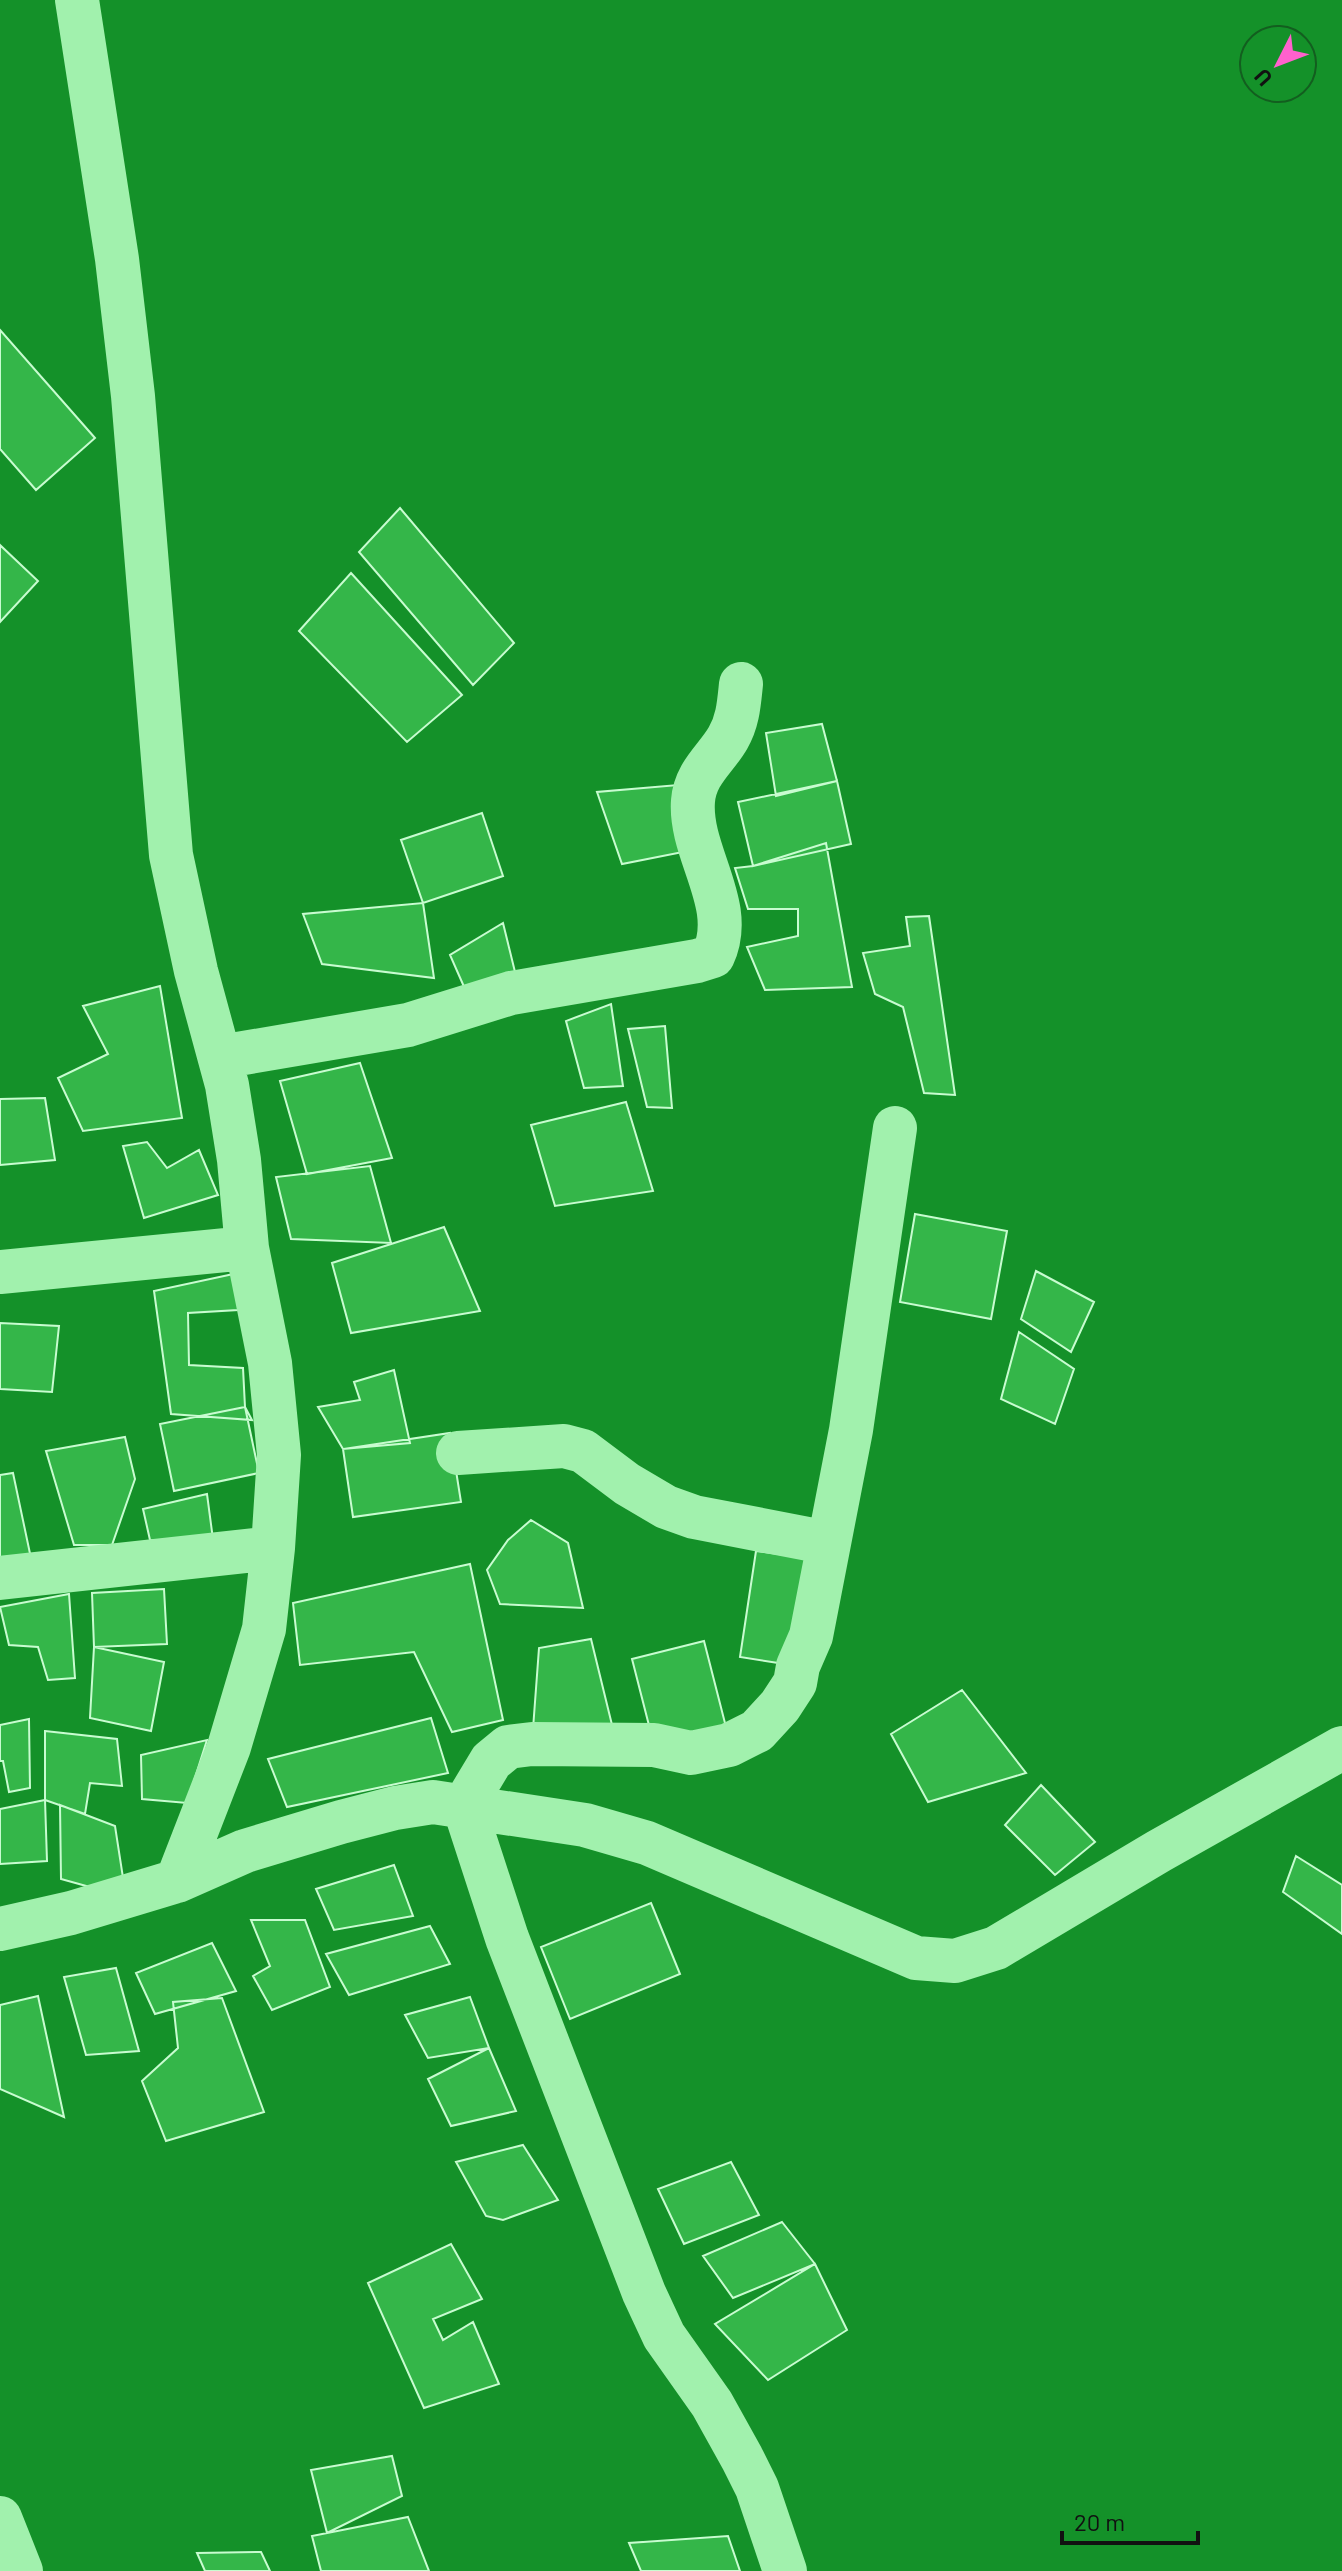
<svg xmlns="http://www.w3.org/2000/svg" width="1342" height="2571" viewBox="0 0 1342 2571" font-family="Barlow,sans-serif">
<rect width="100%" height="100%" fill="#149129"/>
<!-- building -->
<path fill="#34b649" stroke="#c8fcd0" stroke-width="2" d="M0 330 95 438 36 490 0 449Z
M400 508 514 643 473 685 359 552Z
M0 545 38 581 0 622Z
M351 573 462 695 407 742 299 631Z
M822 724 837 781 776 796 766 733Z
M837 781 851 844 753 866 738 802Z
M678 785 688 851 622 864 597 792Z
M482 813 503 876 423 903 401 840Z
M826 843 852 987 765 990 747 947 798 936V909H748L735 868 753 866Z
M423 903 434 978 322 964 303 914Z
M929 916 955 1095 924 1093 903 1007 875 994 863 953 910 946 906 917Z
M503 923 516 976 465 989 450 955Z
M160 986 182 1118 83 1131 58 1078 108 1054 83 1006Z
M611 1004 623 1086 584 1088 566 1021Z
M665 1026 672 1108 647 1107 628 1029Z
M360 1063 392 1158 307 1174 280 1081Z
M45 1098 55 1160 0 1165V1099Z
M626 1102 653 1191 555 1206 531 1125Z
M147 1142 167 1168 199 1150 218 1195 144 1218 123 1146Z
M370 1166 391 1243 291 1239 276 1177Z
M915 1214 1007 1231 991 1319 900 1302Z
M444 1227 480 1311 351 1333 332 1263Z
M1036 1271 1094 1302 1071 1352 1021 1319Z
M238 1273V1310L188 1313 189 1365 243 1368 245 1407 252 1420 171 1414 154 1291Z
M0 1323 59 1326 52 1392 0 1389Z
M1019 1332 1074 1369 1055 1424 1001 1399Z
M394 1370 410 1443 343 1449 318 1407 360 1400 354 1382Z
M245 1407 259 1473 174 1491 160 1424Z
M450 1433 461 1502 353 1517 343 1449Z
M125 1437 135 1479 112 1545H74L46 1451Z
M13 1473 32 1563 0 1570V1475Z
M207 1494 214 1547 150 1540 143 1509Z
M531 1520 568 1543 583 1608 500 1604 487 1570 508 1540Z
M756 1551 814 1559 798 1666 740 1657Z
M470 1564 503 1720 452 1732 414 1652 300 1665 293 1603Z
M164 1589 167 1644 94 1647 92 1593Z
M69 1594 75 1678 48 1680 38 1647 9 1645 0 1607Z
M591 1639 613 1729H533L539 1648Z
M704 1641 726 1727 654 1745 632 1659Z
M94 1647 164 1662 151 1731 90 1718Z
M962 1690 1026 1773 928 1802 891 1734Z
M431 1718 448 1773 287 1807 268 1759Z
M29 1719 30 1788 9 1792 3 1761H0V1725Z
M45 1731 117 1739 122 1786 90 1783 85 1814 45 1800Z
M207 1740 187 1803 142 1799 141 1755Z
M1041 1785 1095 1842 1055 1875 1005 1825Z
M45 1800 47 1861 0 1864V1809Z
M60 1805 115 1826 126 1897 61 1879Z
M1296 1856 1342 1885V1934L1283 1892Z
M394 1865 413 1916 334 1930 316 1889Z
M651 1903 680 1974 570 2019 541 1947Z
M251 1920H305L330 1987 272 2010 253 1976 270 1966Z
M430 1926 450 1964 349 1995 326 1954Z
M212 1943 236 1991 155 2014 136 1973Z
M116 1968 139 2051 86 2055 64 1977Z
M38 1996 64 2117 0 2089V2005Z
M470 1997 489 2048 428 2058 405 2015Z
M222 1998 264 2112 166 2141 142 2081 178 2048 173 2002Z
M489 2048 516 2111 451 2126 428 2079Z
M523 2145 558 2200 503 2220 486 2216 456 2162Z
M731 2162 759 2215 684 2244 658 2189Z
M782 2222 815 2264 733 2298 703 2256Z
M451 2244 482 2299 433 2319 443 2340 473 2322 499 2384 424 2408 368 2283Z
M815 2264 847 2330 768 2380 715 2324Z
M392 2456 402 2496 327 2533 311 2470Z
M408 2517 429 2571H321L312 2536Z
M728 2536 740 2571H641L629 2543Z
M261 2552 270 2571H205L197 2553Z"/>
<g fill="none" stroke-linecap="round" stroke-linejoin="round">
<!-- street -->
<path stroke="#a1f1ad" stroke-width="44" d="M77 0 117 259 133 396 171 855 196 971 227 1085 239 1160 247 1248 270 1363 279 1455 273 1548 264 1629 229 1747 177 1881
M220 1057 408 1025 511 993 697 961 713 956C737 905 689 853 693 801 695 773 716 759 728 738 738 721 739 703 741 684
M0 1272 247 1248
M458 1453 564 1446 583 1451 627 1484 666 1507 694 1517 829 1543
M0 1578 273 1548
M0 1929 71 1913 177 1881 245 1851 341 1822 395 1808 433 1802 585 1825 647 1843 916 1958 955 1961 996 1948 1159 1851 1342 1748
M0 2518 21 2571
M785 2571 757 2488 742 2458 712 2404 664 2336 644 2293 507 1938 464 1806 491 1761 508 1747 532 1744 654 1745 691 1753 729 1745 757 1731 780 1706 795 1683 798 1666 811 1636 851 1430 895 1128"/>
</g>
<!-- north arrow -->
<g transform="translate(1278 64) rotate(228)"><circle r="38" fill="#149129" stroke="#135e1f" stroke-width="2"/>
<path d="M0-6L14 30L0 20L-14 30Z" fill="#ff61cd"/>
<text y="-12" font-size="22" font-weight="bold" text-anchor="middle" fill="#111111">U</text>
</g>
<!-- scale -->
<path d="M1062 2531v12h136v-12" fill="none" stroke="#111111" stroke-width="4"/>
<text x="1074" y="2531" font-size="24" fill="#111111" stroke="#149129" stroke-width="6" paint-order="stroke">20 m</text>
</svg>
